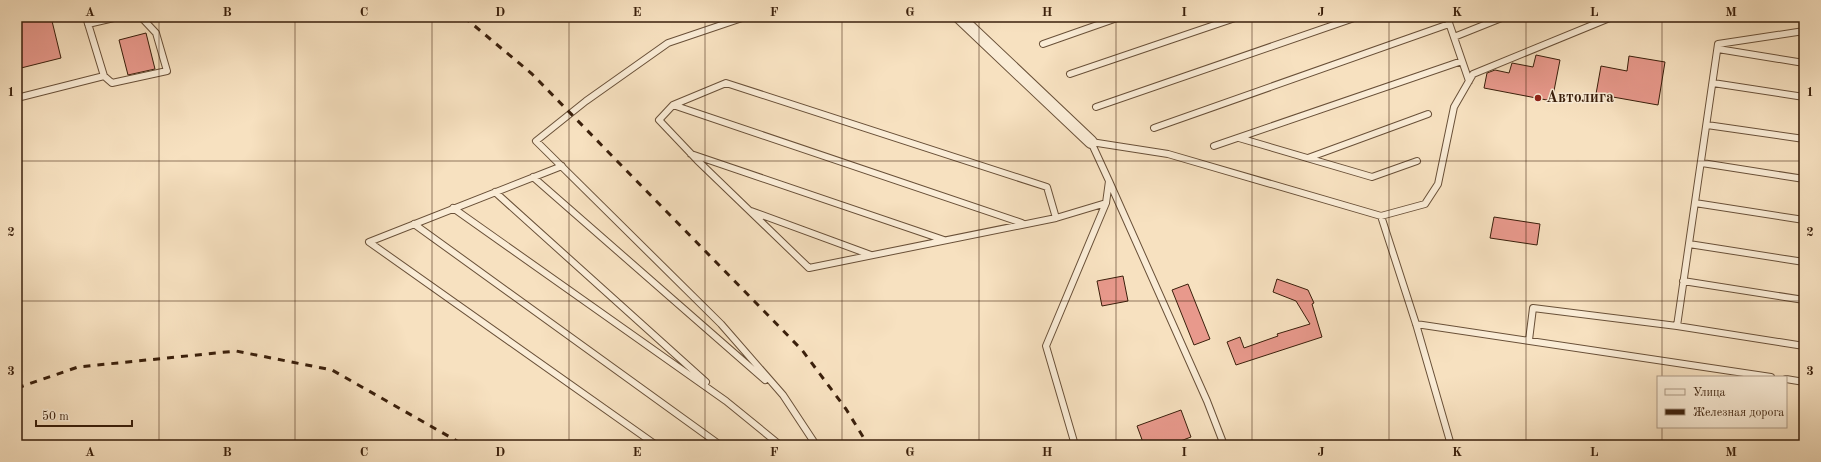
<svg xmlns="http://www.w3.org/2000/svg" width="1821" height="462" viewBox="0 0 1821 462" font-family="'Old Standard TT',serif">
<rect width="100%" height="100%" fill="#f7e1c0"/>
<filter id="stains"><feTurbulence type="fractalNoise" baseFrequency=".005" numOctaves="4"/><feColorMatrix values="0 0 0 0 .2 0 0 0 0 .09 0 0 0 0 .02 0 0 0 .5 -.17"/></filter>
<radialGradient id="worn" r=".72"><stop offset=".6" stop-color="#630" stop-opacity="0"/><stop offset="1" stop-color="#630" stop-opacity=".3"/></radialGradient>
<!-- building -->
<path fill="#e8998c" stroke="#3a1f0b" d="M17 17H51L61 58 17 69Z
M146 33 155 69 128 75 119 40Z
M1536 55 1560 60 1552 101 1484 88 1487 73 1495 70 1509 73 1512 63 1533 67Z
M1629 56 1665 62 1658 105 1596 94 1601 66 1627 71Z
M1494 217 1540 224 1537 245 1490 238Z
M1123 276 1128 301 1102 306 1097 281Z
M1277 279 1308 290 1314 303 1312 304 1322 337 1236 365 1227 342 1240 337 1244 348 1278 336 1277 334 1310 324 1296 301 1273 292Z
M1188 284 1210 339 1194 345 1172 290Z
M1181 410 1191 437 1170 445H1144L1137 426Z"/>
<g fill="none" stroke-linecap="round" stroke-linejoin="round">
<!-- lane casing -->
<g stroke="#695038" stroke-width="8">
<path id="lane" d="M86 17 104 76 112 83 167 71 156 33 141 17
M745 17 668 43 586 101 536 141 721 324 783 395 816 445
M1447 17 1469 81
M88 24 118 17
M1454 37 1504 17
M1043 44 1120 17
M1718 49 1804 63
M1070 74 1238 17
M1713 83 1804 97
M17 98 104 76
M673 105 1022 223
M1096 107 1357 17
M1707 125 1804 139
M1154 128 1449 24
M1239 138 1372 177 1417 161
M1091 142 1168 154 1381 216 1425 204 1438 184 1454 107 1473 74 1612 17
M1214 146 1462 61
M691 154 944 240
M1308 158 1428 114
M1702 163 1804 179
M562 166 369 242 656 445
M533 177 765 380
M1109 181 1207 401 1224 445
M495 192 706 382
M1695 203 1804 220
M453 208 726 401 780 445
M751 211 871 255
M1381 216 1416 324 1451 445
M1056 218 1047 187 726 83 673 105 659 120 697 160 809 268 1056 218 1106 203 1109 181 1091 142
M414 224 720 445
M1689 244 1804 262
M1683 281 1804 300
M1416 324 1771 377
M1677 326 1718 44 1804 31
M1529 340 1533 308 1677 326 1804 346
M1786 379 1804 382
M1075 445 1046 346 1106 203"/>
</g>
<!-- street casing -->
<g stroke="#695038" stroke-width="14">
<path id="street" d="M959 17 1091 142"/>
</g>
<!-- lane -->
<use href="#lane" stroke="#faecd6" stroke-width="6"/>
<!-- street -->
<use href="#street" stroke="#faecd6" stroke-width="12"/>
<!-- rail -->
<path stroke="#3a1f0b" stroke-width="3" stroke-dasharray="7 7" stroke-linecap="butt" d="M464 17 532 74 802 350 846 409 868 445
M17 388 78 367 236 351 332 370 464 445"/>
</g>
<!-- grid -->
<path fill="none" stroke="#3a1f0b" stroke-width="1" stroke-opacity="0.55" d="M159 17V445M295 17V445M432 17V445M569 17V445M705 17V445M842 17V445M979 17V445M1116 17V445M1252 17V445M1389 17V445M1526 17V445M1662 17V377M17 161H1804M17 301H1804M1662 427V445"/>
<!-- markers -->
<circle fill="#8f2418" stroke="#faecd6" stroke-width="1.5" cx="1538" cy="98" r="4"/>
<g text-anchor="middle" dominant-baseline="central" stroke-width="3" stroke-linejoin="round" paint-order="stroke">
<!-- poi labels -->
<g font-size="16" font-weight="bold" fill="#3a1f0b" stroke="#faecd6" text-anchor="start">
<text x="1546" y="98">Автолига</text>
</g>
</g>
<!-- margin -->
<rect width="1821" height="462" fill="none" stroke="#f7e1c0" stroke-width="44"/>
<!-- legend -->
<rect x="1657" y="376" width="130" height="52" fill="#faecd6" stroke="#ad9a85"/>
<rect x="1665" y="389" width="20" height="6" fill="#faecd6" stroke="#ad9a85"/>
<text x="1693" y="396" font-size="12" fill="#3a1f0b">Улица</text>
<rect x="1665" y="409" width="20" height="6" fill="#3a1f0b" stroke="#ad9a85"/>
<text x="1693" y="416" font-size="12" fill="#3a1f0b">Железная дорога</text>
<!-- scale -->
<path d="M36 420v6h96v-6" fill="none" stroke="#3a1f0b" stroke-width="2"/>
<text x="42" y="420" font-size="12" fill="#3a1f0b" stroke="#faecd6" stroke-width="3" paint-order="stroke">50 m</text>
<rect x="22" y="22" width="1777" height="418" fill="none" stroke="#3a1f0b" stroke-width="1.5"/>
<g font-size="13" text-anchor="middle" font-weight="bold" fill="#3a1f0b">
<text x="90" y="16">A</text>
<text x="227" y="16">B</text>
<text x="364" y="16">C</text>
<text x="500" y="16">D</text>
<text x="637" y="16">E</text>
<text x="774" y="16">F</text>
<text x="910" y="16">G</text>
<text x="1047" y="16">H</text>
<text x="1184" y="16">I</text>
<text x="1321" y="16">J</text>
<text x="1457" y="16">K</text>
<text x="1594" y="16">L</text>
<text x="1731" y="16">M</text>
<text x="11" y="96">1</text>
<text x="1810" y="96">1</text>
<text x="11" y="236">2</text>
<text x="1810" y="236">2</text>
<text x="11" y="375">3</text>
<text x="1810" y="375">3</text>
<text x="90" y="456">A</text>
<text x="227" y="456">B</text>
<text x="364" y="456">C</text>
<text x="500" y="456">D</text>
<text x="637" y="456">E</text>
<text x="774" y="456">F</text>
<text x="910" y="456">G</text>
<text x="1047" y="456">H</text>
<text x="1184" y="456">I</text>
<text x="1321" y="456">J</text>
<text x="1457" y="456">K</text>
<text x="1594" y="456">L</text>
<text x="1731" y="456">M</text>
</g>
<rect width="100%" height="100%" filter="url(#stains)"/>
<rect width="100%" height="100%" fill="url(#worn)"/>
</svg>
